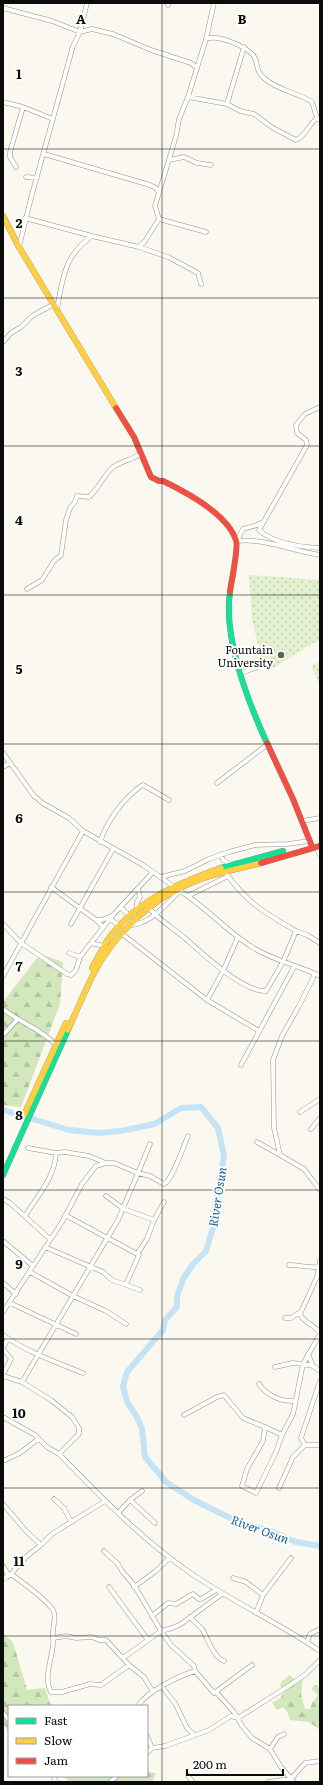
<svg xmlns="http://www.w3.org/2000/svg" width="323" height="1785" viewBox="0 0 323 1785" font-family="Literata,serif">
<defs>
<pattern id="grass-dots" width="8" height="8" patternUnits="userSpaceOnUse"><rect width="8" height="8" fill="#e2f0ce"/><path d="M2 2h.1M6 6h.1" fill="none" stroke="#c1ccb0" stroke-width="1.8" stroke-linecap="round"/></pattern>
<pattern id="forest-firs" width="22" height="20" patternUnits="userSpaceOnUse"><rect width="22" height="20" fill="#d2e8bc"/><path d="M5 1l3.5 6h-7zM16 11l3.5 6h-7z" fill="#b3c6a0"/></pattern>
</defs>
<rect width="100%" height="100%" fill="#faf8ef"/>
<!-- grass -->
<path fill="url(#grass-dots)" d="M249 575 320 580V639L268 671 258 644 252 620Z
M320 662V686L311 666Z"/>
<!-- forest -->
<path fill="url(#forest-firs)" d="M40 954 63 962 60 1004 21 1107 3 1105V1002Z
M3 1633 13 1642 27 1690 45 1688 51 1706H9V1734L3 1722Z
M290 1675 296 1681 303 1680 301 1695 305 1709H310L313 1701 318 1695 311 1689 317 1684 320 1690V1730L309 1722 290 1720 287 1711 283 1707 277 1710 272 1703 280 1698 284 1692 280 1685 282 1681Z
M147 1772 156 1773 152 1782H68V1780L62 1776H147Z"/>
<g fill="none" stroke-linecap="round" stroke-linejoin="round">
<!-- river -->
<path stroke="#c4e4f5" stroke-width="6" d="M3 1110 69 1130 99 1133 121 1131 154 1124 181 1108 201 1107 218 1128 224 1156 215 1209 216 1218 206 1251 193 1264 183 1279 177 1297V1307L165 1320 163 1330 127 1372 123 1386 127 1402 137 1417 142 1429 145 1457 166 1482 194 1500 242 1524 268 1530 296 1542 320 1546"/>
<!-- street casing -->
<g stroke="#93928e" stroke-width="5">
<path id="street" d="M168 5V3
M3 8 52 21 80 32 92 29 113 34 151 50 191 63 197 68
M206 39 214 3
M188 97 227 104 240 111 254 114 273 128 296 140C305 137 309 124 317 118
M3 102 23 107 53 119
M227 104 244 47
M44 154 150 185 156 188 159 193
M169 160 184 157 197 163 211 165
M16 167 10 157V152L23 107
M26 177 37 178
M25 218 92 236
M159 219 155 206 176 136 179 119 188 97 206 39C218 34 245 46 253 55 259 62 254 70 265 79 278 90 298 93 312 102L317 118 320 120
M159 219 206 232
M19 247 31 198 73 46 80 32 87 3
M139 247 168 257 198 273 201 284
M57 309C63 277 64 256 92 236L139 247 145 241 159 219
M3 342 11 333 21 327 32 316 54 304
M320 407 305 414 296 425 297 433 306 440 307 445 259 530C274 544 301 547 320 548
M263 522 257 525 243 529 237 541C264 538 293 551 320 555
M27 589 42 580 54 561 61 555 66 520 70 508 75 502 77 496 89 497C99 488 103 477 111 469 119 461 132 460 141 454
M241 673 263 665
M3 753 34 796 44 804 69 818 83 831 143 865 173 886
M3 767 10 763
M217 783 268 744
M302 821 320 818
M100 842C107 821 123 799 141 786L143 785 169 800
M316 847 320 855
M221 854 223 860 231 865
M161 877 185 871 209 859 229 852 255 845 287 844 310 841
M51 887 96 920 103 927
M177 889C204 905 225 930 252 947 274 961 298 965 320 976
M188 896 228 876
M120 907 130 916
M148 907C160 921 173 928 186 939 203 954 243 992 266 991L283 962 296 931C265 913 247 903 226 873
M136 911 137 902 140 897 138 888
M110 919 120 926
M97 920H102L111 916
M3 924 21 943 67 974 71 975 76 970 80 957
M71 924 113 849
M129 925C149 926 166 904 180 891
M296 931 307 935 320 943
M121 933 207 1000 223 971 238 937
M91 943 104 946
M69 953 80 957 113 915 153 872
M314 973 313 978 299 1006 282 1036 273 1060 274 1128 280 1155 304 1169 320 1190
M3 976 83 831
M207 1000 259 1031
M3 1009C19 1022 41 1029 55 1044
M3 1035 17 1020
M241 1065 294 967
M300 1112 320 1099
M311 1129 320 1118
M257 1142 280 1155
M150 1144 138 1173 150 1176 164 1184C172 1181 183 1147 188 1136
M28 1148 56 1153 65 1152 89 1156 106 1163
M106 1196 124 1209 154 1220 147 1239 137 1254
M3 1199 10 1203 50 1239
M65 1215 139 1255 126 1284
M25 1216C37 1196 55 1178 56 1153
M154 1220 164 1202
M3 1241 33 1266
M45 1247 103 1272 112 1280 140 1290
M320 1261 317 1277 300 1314C304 1324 317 1325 320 1334L303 1364 313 1366 320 1371
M289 1265C300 1265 309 1268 320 1267
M30 1272 73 1296 106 1311 126 1324
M3 1283 16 1294
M10 1303 76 1334
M3 1312 62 1222 82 1184 96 1166 106 1163H114L138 1173 118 1220 22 1382
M285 1318H291L300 1312
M3 1335C27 1352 56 1362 83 1373
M3 1347 8 1339
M3 1349 11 1359 3 1374
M308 1354 313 1366
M275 1367 293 1363 303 1364 293 1414 282 1435 265 1427 263 1441 247 1469 242 1486 256 1493 276 1452 282 1435
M3 1376 22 1382 51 1400 72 1417 79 1428V1434L59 1454
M259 1384C266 1395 281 1402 295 1401
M184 1415 217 1397 224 1395 243 1418 265 1427
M3 1417 35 1435 47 1447 59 1454C101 1497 142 1540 192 1574 233 1602 279 1623 320 1651
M305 1445H320
M3 1461 20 1453 38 1439
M279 1488 293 1457 305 1445 301 1438 320 1381
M54 1499 64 1508 71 1522
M130 1500 155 1523
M3 1504 26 1531 41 1545
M118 1513 130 1500 142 1491
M104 1551 118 1564 122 1571 134 1585 161 1631 171 1645 194 1666 195 1671 214 1693 216 1692 234 1712 242 1726 252 1738 270 1749 281 1767 294 1782
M3 1566 9 1576
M11 1574C22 1582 46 1599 53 1610 57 1617 53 1624 53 1632 52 1636 54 1640 53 1644 52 1660 43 1677 51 1692H62L90 1684 101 1685 129 1665
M233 1578 246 1582 263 1595
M3 1579 11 1574 27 1556 41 1545 52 1534 105 1501
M109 1587 148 1640
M134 1587 156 1571 169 1558
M256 1613 263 1595 291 1558
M152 1616 168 1603 176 1604 193 1594 199 1599H201L216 1590
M190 1617C194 1621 198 1625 202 1629 208 1638 213 1657 224 1661
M54 1638 66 1636 76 1638 92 1637 99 1640H106L129 1665 144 1677 153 1692
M307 1642 310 1634 320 1629
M123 1658 161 1631 172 1628 181 1624 222 1594
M162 1687 175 1703 187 1728 193 1734
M214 1693 252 1665
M138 1706C147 1691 179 1676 195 1671
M3 1713 9 1720
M147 1736 152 1748
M270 1749 278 1737 284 1734
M147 1753 152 1748 165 1746 209 1730 231 1716 238 1718 290 1685 306 1674 320 1660
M53 1776 56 1782
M188 1776 193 1782
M110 1782 117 1776
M268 1782 291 1779 305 1763 320 1761"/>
</g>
<!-- fast casing -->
<g stroke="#898884" stroke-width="6">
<path id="fast" d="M230 592C223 637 248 702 267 743
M221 868 283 851
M3 1175 68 1030"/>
</g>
<!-- slow casing -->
<g stroke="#898884" stroke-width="6">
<path id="slow" d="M3 216 19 247 116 408
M92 968C97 959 102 950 107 941 133 902 178 883 221 868
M68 1030C76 1012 84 993 93 975 113 935 150 900 191 883 213 873 238 869 261 863
M24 1115 66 1023"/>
</g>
<!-- jam casing -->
<g stroke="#898884" stroke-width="6">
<path id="jam" d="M116 408 134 437 151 477 159 481H163C186 492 227 514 236 540 239 546 231 583 230 592
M267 743 293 799 311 844
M261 863 320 846"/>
</g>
<!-- street -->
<use href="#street" stroke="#fefefd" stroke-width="4"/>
<!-- fast -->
<use href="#fast" stroke="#16e098" stroke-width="5.5"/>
<!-- slow -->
<use href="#slow" stroke="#ffcf43" stroke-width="5.5"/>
<!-- jam -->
<use href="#jam" stroke="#f24e42" stroke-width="5.5"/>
</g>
<!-- grid -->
<path fill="none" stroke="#0b0b0b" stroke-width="1" stroke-opacity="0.55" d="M162 3V1782M3 149H320M3 298H320M3 446H320M3 595H320M3 744H320M3 892H320M3 1041H320M3 1190H320M3 1339H320M3 1488H320M3 1636H320"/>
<!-- markers -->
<circle fill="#5f5e5b" stroke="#fff" stroke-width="1.5" cx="281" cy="655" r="4"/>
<g text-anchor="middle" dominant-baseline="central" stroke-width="4" stroke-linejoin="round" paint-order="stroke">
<!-- poi labels -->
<g font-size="11" fill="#0b0b0b" stroke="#fff" text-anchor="end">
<text x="273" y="649">Fountain<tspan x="273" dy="13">University</tspan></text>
</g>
<!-- water labels -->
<g font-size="12" font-style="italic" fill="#13609f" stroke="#fff">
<text transform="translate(217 1197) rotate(-81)">River Osun</text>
<text transform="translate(260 1529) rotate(20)">River Osun</text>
</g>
</g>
<g font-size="13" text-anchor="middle" font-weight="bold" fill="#0b0b0b" stroke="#fff" stroke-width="4" stroke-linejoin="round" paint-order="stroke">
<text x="81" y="24">A</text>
<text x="242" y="24">B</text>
<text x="19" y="79">1</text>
<text x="19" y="228">2</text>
<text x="19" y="376">3</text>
<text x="19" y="525">4</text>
<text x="19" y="674">5</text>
<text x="19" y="823">6</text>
<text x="19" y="971">7</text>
<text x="19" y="1120">8</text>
<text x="19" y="1269">9</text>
<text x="19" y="1418">10</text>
<text x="19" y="1566">11</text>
</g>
<!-- border -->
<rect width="323" height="1785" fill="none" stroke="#0b0b0b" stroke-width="8"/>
<!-- legend -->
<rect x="8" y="1705" width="140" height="72" fill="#ffffff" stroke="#9d9d9d"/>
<rect x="16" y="1718" width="20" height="6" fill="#16e098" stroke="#9d9d9d"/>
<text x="44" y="1725" font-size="12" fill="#0b0b0b">Fast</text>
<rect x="16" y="1738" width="20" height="6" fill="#ffcf43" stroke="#9d9d9d"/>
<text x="44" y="1745" font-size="12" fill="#0b0b0b">Slow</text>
<rect x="16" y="1758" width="20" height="6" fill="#f24e42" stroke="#9d9d9d"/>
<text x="44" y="1765" font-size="12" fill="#0b0b0b">Jam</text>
<!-- scale -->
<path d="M187 1769v6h96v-6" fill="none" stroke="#0b0b0b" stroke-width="2"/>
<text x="193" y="1769" font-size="12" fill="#0b0b0b" stroke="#ffffff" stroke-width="3" paint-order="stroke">200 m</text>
</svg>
